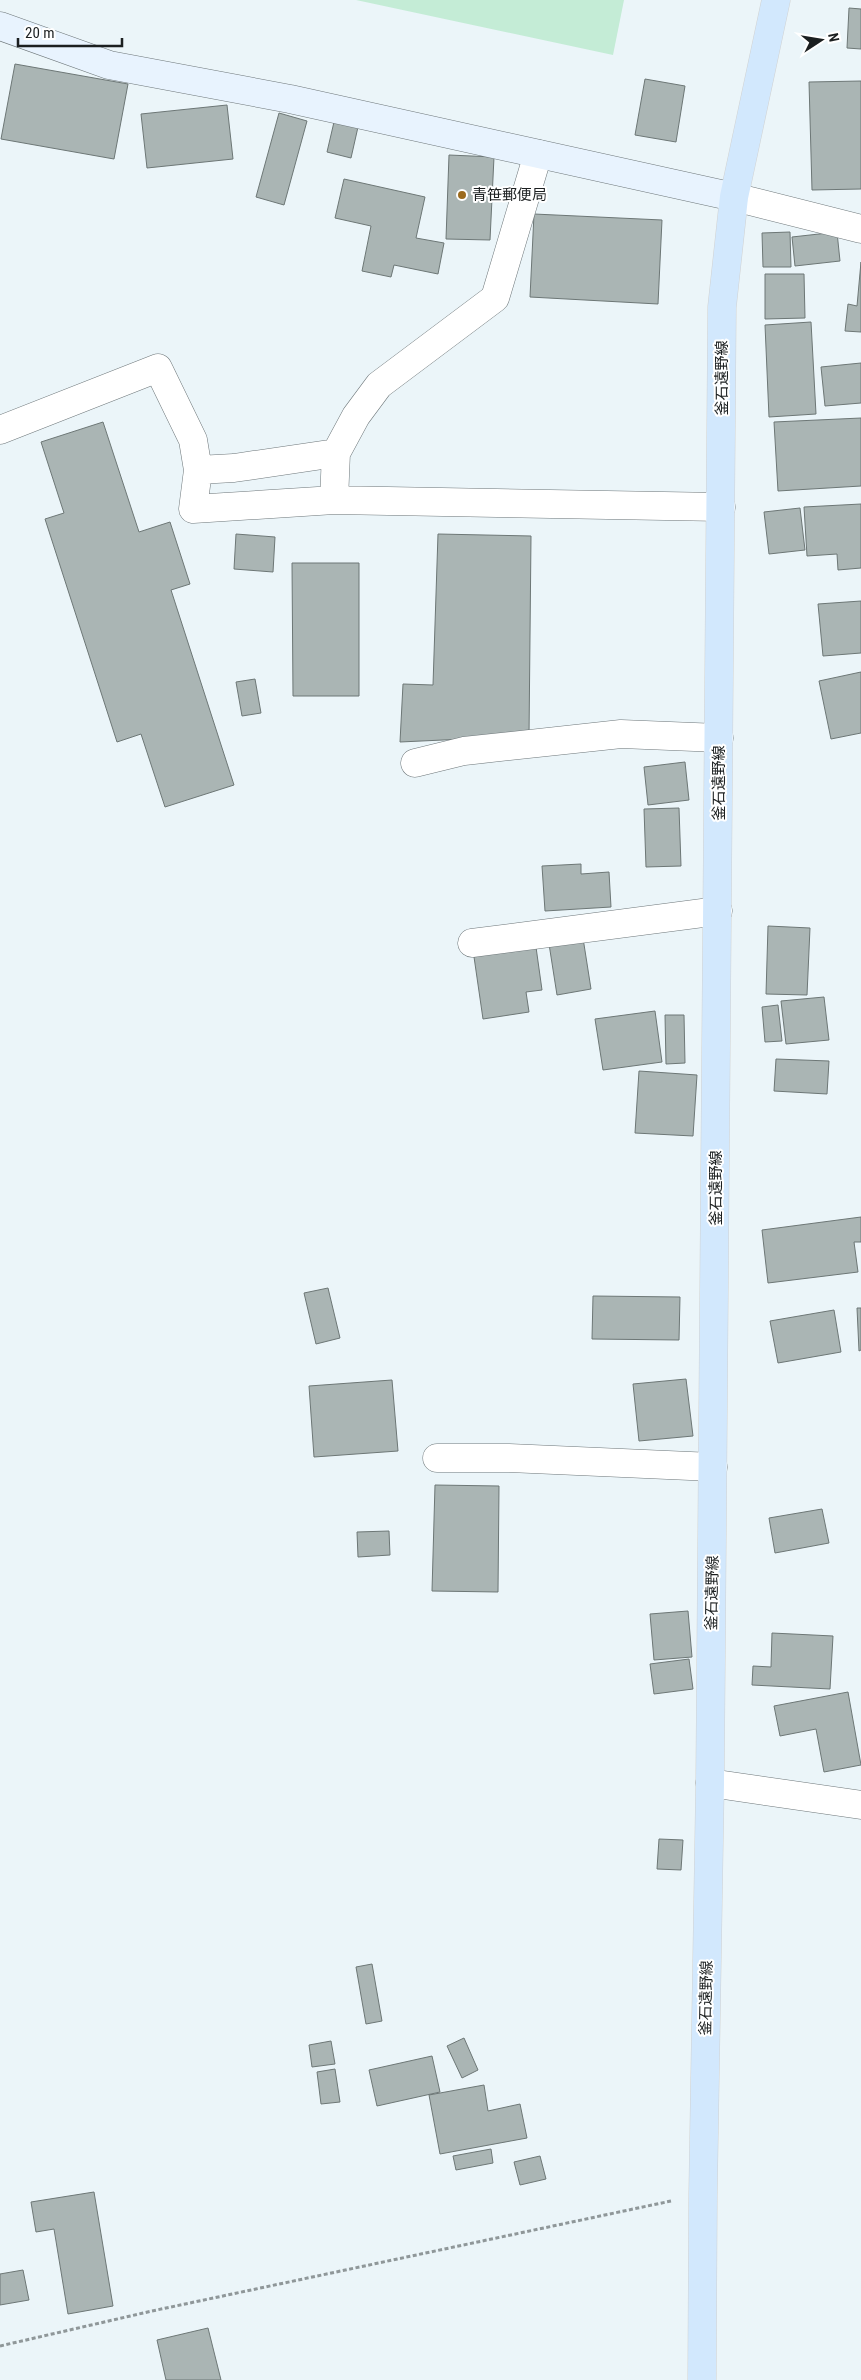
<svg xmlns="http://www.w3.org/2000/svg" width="861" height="2380" viewBox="0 0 861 2380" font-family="'Roboto Condensed','Noto Sans JP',sans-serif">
<rect width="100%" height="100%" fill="#ebf5f9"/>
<!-- green -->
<path fill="#c4ecd6" d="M356 0H624L613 55Z"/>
<!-- building -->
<path fill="#aab5b4" stroke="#6d7776" d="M849 8 861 9V49L847 48Z
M15 64 128 84 114 159 1 139Z
M645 79 685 86 676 142 635 135Z
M861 81V189L812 190 809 82Z
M227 105 233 159 147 168 141 114Z
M279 113 307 121 284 205 256 197Z
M334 122 358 127 351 158 327 152Z
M449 155 494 157 490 240 446 239Z
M344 179 425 197 416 238 444 243 438 274 394 265 391 277 362 271 371 226 335 218Z
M534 214 662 220 658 304 530 297Z
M790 232 791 267H763L762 233Z
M837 232 840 261 795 266 792 237Z
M861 262V332L845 331 848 304 857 306Z
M765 274H804L805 318 765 319Z
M811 322 816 414 769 417 765 325Z
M861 363V403L825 406 821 367Z
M861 418V486L778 491 774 422Z
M103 422 139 532 170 522 190 584 171 590 234 785 165 807 141 734 117 742 45 519 64 513 41 442Z
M861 504V568L838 570 837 554 807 556 804 507Z
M800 508 805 550 769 554 764 512Z
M236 534 275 537 273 572 234 569Z
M438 534 531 536 529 736 400 742 403 684 433 685Z
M292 563H359V696H293Z
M861 601V653L823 656 818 604Z
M861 672V733L831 739 819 681Z
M255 679 261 713 242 716 236 682Z
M685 762 689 800 648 805 644 767Z
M679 808 681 866 646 867 644 809Z
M581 864V874L609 872 611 907 545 911 542 866Z
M768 926 810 928 807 995 766 994Z
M583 938 591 989 557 995 549 944Z
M535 940 542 990 526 992 529 1012 483 1019 473 950Z
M824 997 829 1040 786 1044 781 1001Z
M778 1005 782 1041 765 1042 762 1007Z
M655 1011 662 1062 603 1070 595 1019Z
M665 1015H684L685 1063 666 1064Z
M776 1059 829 1061 827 1094 774 1091Z
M639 1071 697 1075 693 1136 635 1133Z
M861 1217V1242H854L858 1272 768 1283 762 1230Z
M328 1288 340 1338 316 1344 304 1293Z
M593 1296 680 1297 679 1340 592 1339Z
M857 1308H861V1350L859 1351Z
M834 1310 841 1352 778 1363 770 1321Z
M686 1379 693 1436 639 1441 633 1384Z
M392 1380 398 1451 314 1457 309 1386Z
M435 1485 499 1486 498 1592 432 1591Z
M822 1509 829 1543 775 1553 769 1518Z
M389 1531 390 1555 358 1557 357 1532Z
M688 1611 692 1657 654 1660 650 1614Z
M772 1633 833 1636 830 1689 752 1685 753 1666 771 1667Z
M689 1659 693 1689 654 1694 650 1664Z
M848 1692 861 1765 824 1772 816 1729 780 1736 774 1706Z
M659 1839 683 1840 681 1870 657 1869Z
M372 1964 382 2021 366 2024 356 1967Z
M464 2038 478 2070 462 2078 447 2046Z
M331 2041 335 2064 312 2067 309 2045Z
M432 2056 440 2092 377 2106 369 2070Z
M335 2069 340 2102 321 2104 317 2072Z
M484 2085 488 2111 520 2104 527 2138 440 2154 429 2095Z
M491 2149 493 2163 456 2170 453 2156Z
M540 2156 546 2179 520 2185 514 2162Z
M94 2192 113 2306 68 2314 54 2229 36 2232 31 2202Z
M23 2270 29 2300 0 2305V2274Z
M208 2328 221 2380H166L157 2340Z"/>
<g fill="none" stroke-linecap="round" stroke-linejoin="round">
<!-- street casing -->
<g stroke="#6e777a" stroke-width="29">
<path id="street" d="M734 197 861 229
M0 430 158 368 193 440 198 470 234 468 336 453 356 416 379 385 495 298 538 154
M336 453 334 500 721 507
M198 470 193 509 334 500
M415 763 464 751 621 734 719 738
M472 943 718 911
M437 1458H509L713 1467
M710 1783 861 1805"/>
</g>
<!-- secondary casing -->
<g stroke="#6e777a" stroke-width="29">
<path id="secondary" d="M0 26 109 65 290 99 734 197"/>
</g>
<!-- primary casing -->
<g stroke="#d1d2d2" stroke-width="29">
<path id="primary" d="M702 2380 703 2194 710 1783 722 307 734 197 776 0"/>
</g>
<!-- path -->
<path stroke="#8f9799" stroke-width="3" stroke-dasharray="4 2.5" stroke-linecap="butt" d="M0 2346 152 2311 671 2201"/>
<!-- street -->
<use href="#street" stroke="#fff" stroke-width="28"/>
<!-- secondary -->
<use href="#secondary" stroke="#e8f3fe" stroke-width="28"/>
<!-- primary -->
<use href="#primary" stroke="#d2e8fd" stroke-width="28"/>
</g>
<!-- markers -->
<circle fill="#9b6a1d" stroke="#fff" stroke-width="2" cx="462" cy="195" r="5"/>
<g text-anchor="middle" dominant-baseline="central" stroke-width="4" stroke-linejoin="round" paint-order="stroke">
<!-- poi labels -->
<g font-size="15" fill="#1b1f20" stroke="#fff" text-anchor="start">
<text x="472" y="195">青笹郵便局</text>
</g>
<!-- street labels -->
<g font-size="15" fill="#1b1f20" stroke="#fff">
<text transform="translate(722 378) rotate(-90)">釜石遠野線</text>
<text transform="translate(719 783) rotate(-90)">釜石遠野線</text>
<text transform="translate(716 1188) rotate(-90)">釜石遠野線</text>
<text transform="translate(712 1593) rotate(-89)">釜石遠野線</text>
<text transform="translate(706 1998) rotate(-89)">釜石遠野線</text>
</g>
</g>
<!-- north arrow -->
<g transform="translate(821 40) rotate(78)" stroke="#ffffff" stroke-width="4" paint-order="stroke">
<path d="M0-4L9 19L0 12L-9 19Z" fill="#1b1f20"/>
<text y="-8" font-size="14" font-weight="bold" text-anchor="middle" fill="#1b1f20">N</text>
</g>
<!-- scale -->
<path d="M18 38v8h104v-8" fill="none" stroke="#1b1f20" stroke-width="2.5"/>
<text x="25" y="38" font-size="15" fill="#1b1f20" stroke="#ffffff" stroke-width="4" paint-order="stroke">20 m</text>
</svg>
